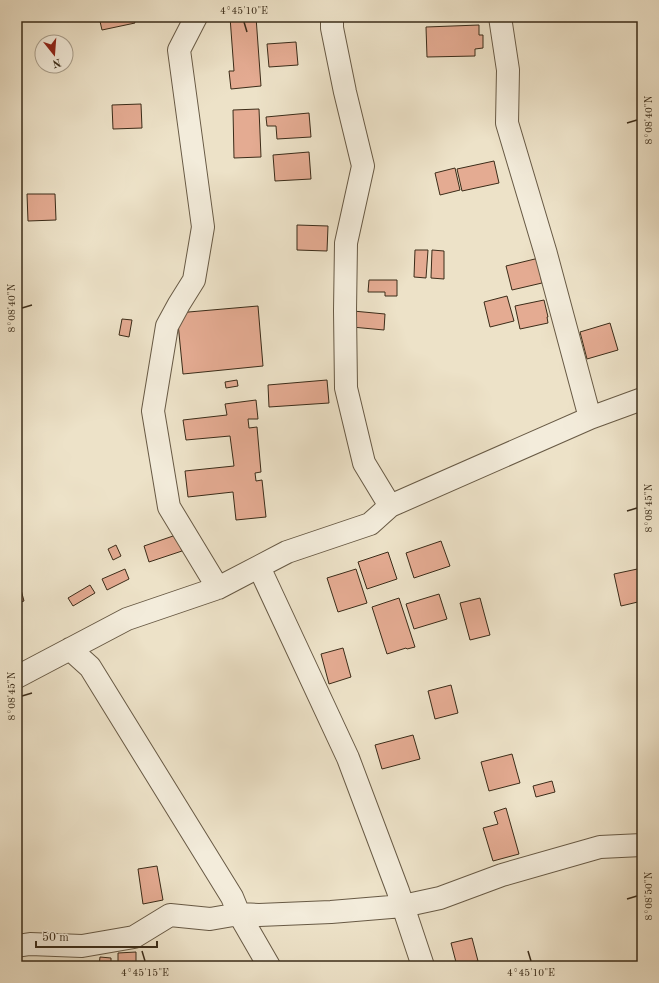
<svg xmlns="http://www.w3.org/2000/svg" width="659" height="983" viewBox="0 0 659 983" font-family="'Old Standard TT',serif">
<rect width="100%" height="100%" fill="#ede2c8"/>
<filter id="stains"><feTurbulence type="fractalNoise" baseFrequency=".005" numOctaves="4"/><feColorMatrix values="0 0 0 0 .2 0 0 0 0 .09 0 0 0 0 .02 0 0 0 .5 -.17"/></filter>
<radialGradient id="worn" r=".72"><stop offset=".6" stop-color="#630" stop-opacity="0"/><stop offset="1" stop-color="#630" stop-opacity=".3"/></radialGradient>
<!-- building -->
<path fill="#e4ab92" stroke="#3b2c19" d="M99 17H133L135 23 102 30Z
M230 17H256L261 86 231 89 229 71H234Z
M433 17H467V21H433Z
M479 25V35H483V48L475 49V56L427 57 426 27Z
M296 42 298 65 269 67 267 44Z
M141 104 142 128 113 129 112 105Z
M259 109 261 157 234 158 233 110Z
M309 113 311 137 277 139 276 126H267L266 117Z
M309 152 311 179 275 181 273 155Z
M494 161 499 183 462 191 457 169Z
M455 168 460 190 440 195 435 173Z
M27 194H55L56 220 28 221Z
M297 225 328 226 327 251 297 250Z
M415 250H428L426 278 414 277Z
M432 250 444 251V279L431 278Z
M539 258 538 263 542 283 512 290 506 266Z
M369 280H397V296H385V292H368Z
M507 296 514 321 490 327 484 302Z
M544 300 548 317H547L548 323 520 329 515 306Z
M258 306 263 366 183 374 177 313Z
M353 311 385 314 384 330 352 327Z
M122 319 132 320 129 337 119 335Z
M610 323 618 350 587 359 580 332Z
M237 380 238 386 226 388 225 382Z
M327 380 329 403 269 407 268 385Z
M256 400 258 419H248L249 428 257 427 261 472 255 473 256 481 262 480 266 517 236 520 233 492 188 497 185 471 234 466 230 436 186 440 183 420 227 415 225 404Z
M176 535 182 551 149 562 144 546Z
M441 541 450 566 414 578 406 553Z
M116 545 121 556 113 560 108 549Z
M388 552 397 579 367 589 358 562Z
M642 568V601L621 606 614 574Z
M125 569 129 579 107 590 102 579Z
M356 569 367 603 338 612 327 578Z
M17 575 24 601 17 603Z
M90 585 95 593 73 606 68 598Z
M439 594 447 619 414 629 406 604Z
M399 598 415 647 407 649 406 648 387 654 372 607Z
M480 598 490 635 470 640 460 603Z
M343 648 351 677 329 684 321 654Z
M451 685 458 713 435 719 428 691Z
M413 735 420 759 382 769 375 745Z
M512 754 520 783 489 791 481 762Z
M552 781 555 792 536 797 533 786Z
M506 808 519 854 493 861 483 828 498 824 494 812Z
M157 866 163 900 143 904 138 869Z
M472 938 478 961 457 966 451 943Z
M136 952V966H118V953Z
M100 957 111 958V966H99Z"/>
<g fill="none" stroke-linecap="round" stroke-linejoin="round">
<!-- minor casing -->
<g stroke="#685a45" stroke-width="24">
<path id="minor" d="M196 17 179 50 203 227 194 280 179 304 167 326 153 411 169 507 218 588
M332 17V28L345 92 363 166 346 243 345 311 346 388 364 463 390 506
M500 17 508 70 507 123 546 254 590 418
M259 567 348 758 398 891 423 966
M70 649 90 667 232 897 239 914 259 915 331 912 403 906 440 898 502 875 600 847 642 845
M17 677 127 619 218 588 287 552 370 524 390 506 590 418 642 399
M17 946 30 944 82 946 134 937 170 915 210 919 239 914 269 966"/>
</g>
<!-- minor -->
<use href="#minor" stroke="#f3ecdb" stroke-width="22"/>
</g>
<!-- ticks -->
<path fill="none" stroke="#3b2c19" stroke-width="1.5" d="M244 22 247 32M627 123 637 120M22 308 32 305M627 511 637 508M22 696 32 693M627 899 637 896M142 951 145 961M528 951 531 961"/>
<!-- margin -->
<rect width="659" height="983" fill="none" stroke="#ede2c8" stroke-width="44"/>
<!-- north arrow -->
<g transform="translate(54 54) rotate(163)"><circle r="19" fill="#f3ecdb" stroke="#a99f8d"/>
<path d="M0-3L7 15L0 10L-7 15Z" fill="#8f2418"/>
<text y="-6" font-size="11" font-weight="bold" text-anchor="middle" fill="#3b2c19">N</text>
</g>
<!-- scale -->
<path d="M36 941v6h121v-6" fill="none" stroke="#3b2c19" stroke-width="2"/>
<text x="42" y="941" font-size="12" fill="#3b2c19" stroke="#f3ecdb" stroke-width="3" paint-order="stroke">50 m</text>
<rect x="22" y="22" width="615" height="939" fill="none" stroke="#3b2c19" stroke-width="1.5"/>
<g font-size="10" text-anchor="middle" fill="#3b2c19">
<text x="244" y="14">4°45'10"E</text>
<text transform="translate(648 120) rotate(-90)" y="4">8°08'40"N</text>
<text transform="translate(11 308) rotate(-90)" y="4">8°08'40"N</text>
<text transform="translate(648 508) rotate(-90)" y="4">8°08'45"N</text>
<text transform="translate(11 696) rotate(-90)" y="4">8°08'45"N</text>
<text transform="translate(648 896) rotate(-90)" y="4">8°08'50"N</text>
<text x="145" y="976">4°45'15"E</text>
<text x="531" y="976">4°45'10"E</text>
</g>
<rect width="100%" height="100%" filter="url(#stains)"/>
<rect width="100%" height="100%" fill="url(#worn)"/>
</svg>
